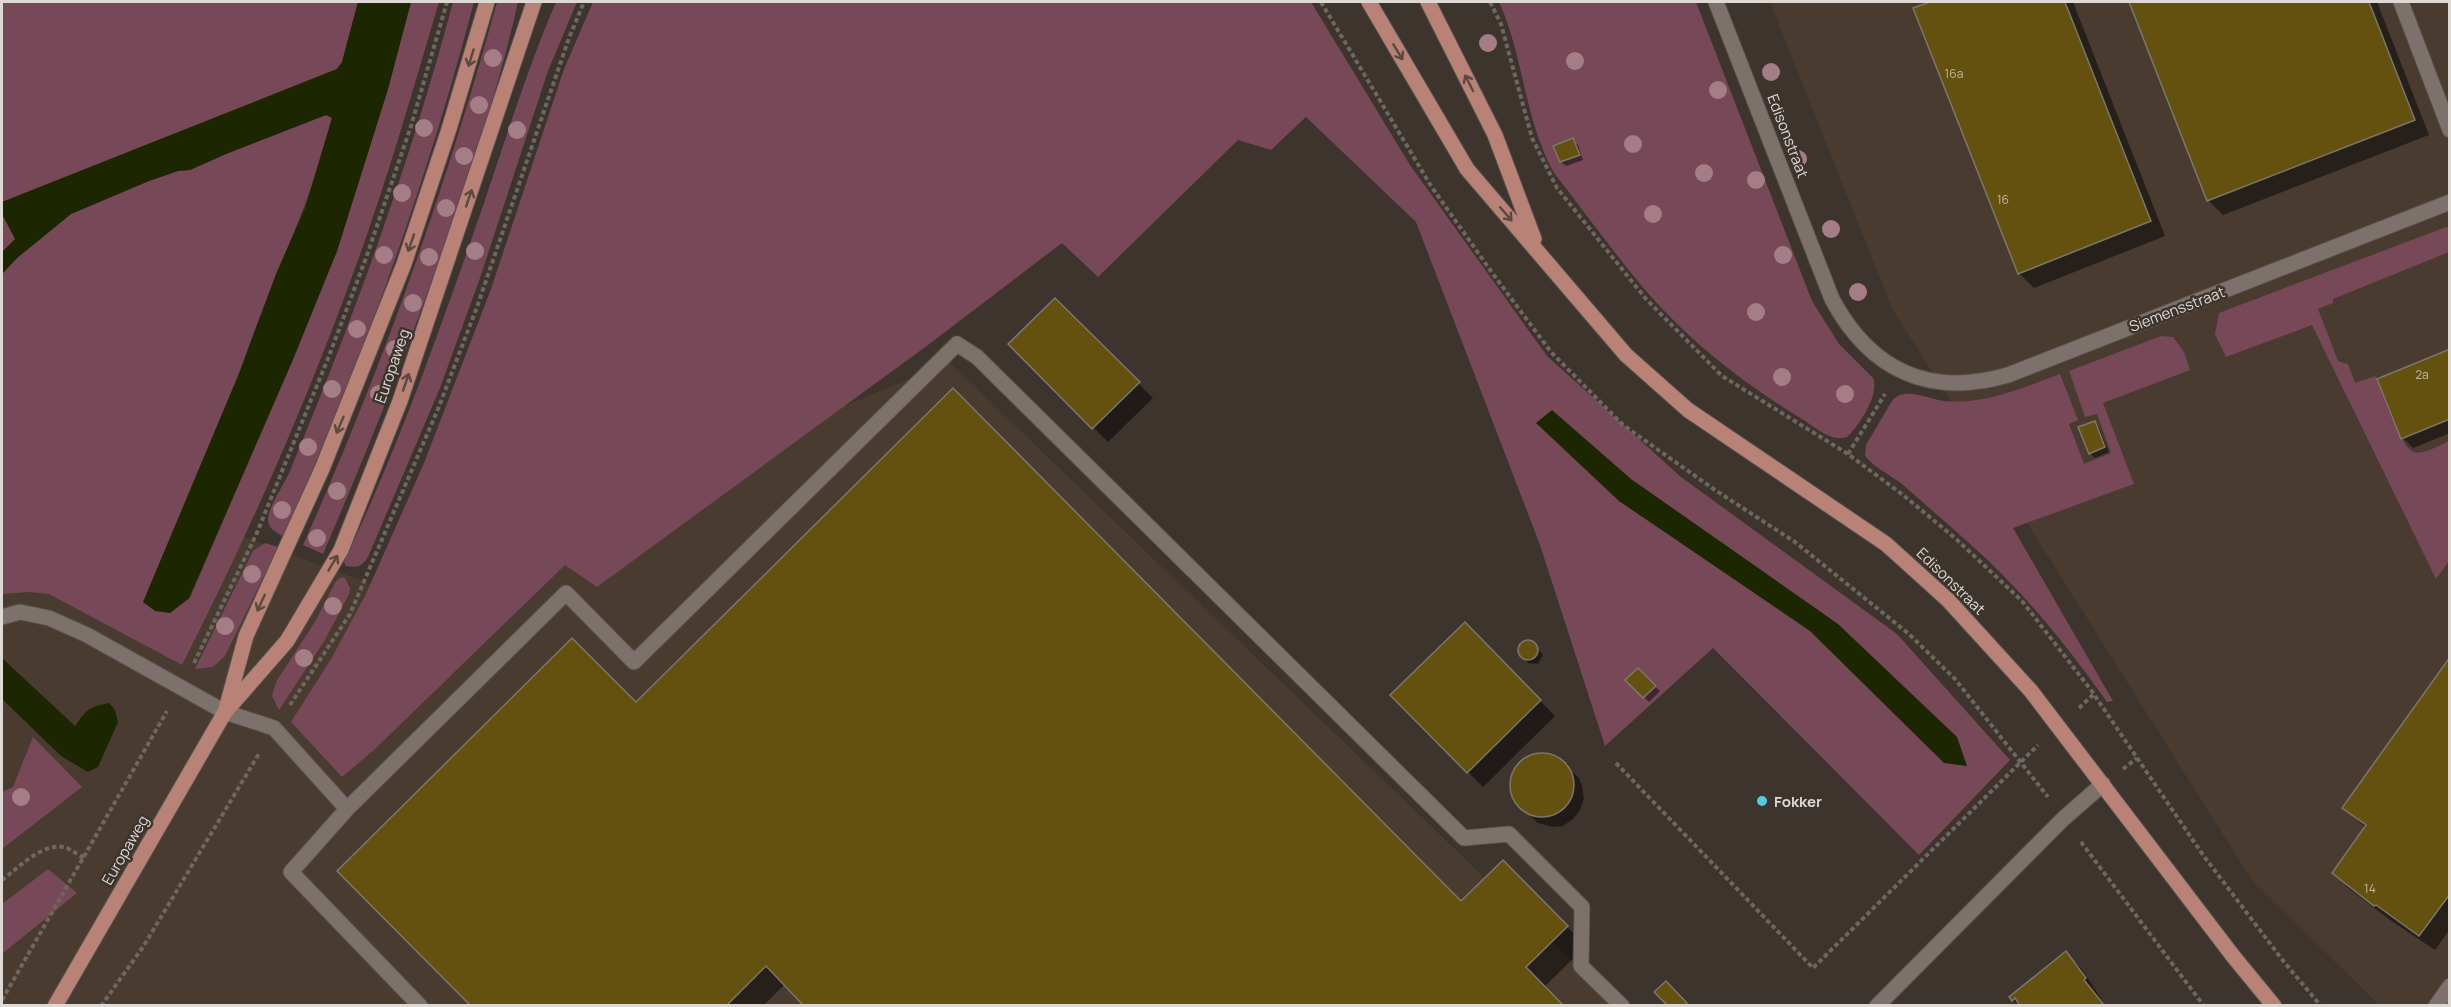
<svg xmlns="http://www.w3.org/2000/svg" width="2451" height="1007" viewBox="0 0 2451 1007" font-family="Manrope,sans-serif">
<rect width="100%" height="100%" fill="#3c342d"/>
<!-- built -->
<path fill="#493b30" d="M2 2H384L231 532 398 594 949 362 1617 1005H2Z
M1770 2H2449V1005H2379L2251 879 1893 310Z"/>
<!-- green -->
<path fill="#774858" d="M2 2H358L342 62 337 69 2 202Z
M411 2H439C417 76 396 150 371 223 319 374 255 522 182 665L49 594 29 592 2 594V274L17 258 71 214 149 181 178 171 190 170 226 154 326 115 332 118C311 206 268 286 240 371 214 451 193 532 170 613L190 598 294 357 337 251 388 89Z
M453 2H474C427 182 361 367 283 536 275 532 269 529 268 520 267 509 285 483 290 471 298 451 306 431 314 412 368 278 416 141 453 2Z
M497 2H518C503 70 482 136 459 202 419 322 373 438 323 554L303 545C382 369 446 188 497 2Z
M556 2H577L548 71 480 278 440 388 368 557C362 567 356 568 346 566L344 562C399 446 442 324 484 203 507 135 528 67 556 2Z
M593 2H1311L1410 165 1547 356 1681 477 1897 634 2010 760 1919 855 1713 648 1605 746 1540 545 1416 222 1306 117 1271 150 1238 140 1098 277 1062 243 928 345 597 587 565 565 375 749 342 777 291 722 331 659 366 594 424 463 491 289 564 69Z
M1499 2H1696L1812 301 1839 344 1873 378C1880 394 1859 426 1847 437 1832 443 1815 427 1802 419 1743 383 1686 339 1641 285 1611 249 1583 210 1554 173 1524 119 1524 57 1499 2Z
M2 214 16 239 2 252Z
M2446 227 2449 228V252L2333 299V303L2318 309 2338 361 2348 364 2355 383 2376 376C2382 392 2399 446 2414 452 2424 455 2440 445 2449 441V561L2436 579 2312 325 2226 357 2215 334 2219 313Z
M2161 336 2173 337 2184 352 2190 370 2103 403 2134 484 2013 528 2113 701 2107 702C2064 642 2023 591 1968 542 1946 523 1924 503 1902 484 1890 475 1875 468 1865 456L1866 445 1892 401C1904 386 1927 399 1944 401 1985 405 2022 388 2060 374L2078 420 2069 424 2084 464 2111 453 2097 414 2085 417 2069 371Z
M265 543 278 547 225 656 213 667 195 669 253 551Z
M341 577 345 578 350 588 349 594 325 640 279 710 272 696 276 682 316 620 336 581Z
M33 737 82 787 2 849V792L13 787Z
M48 869 77 893 2 954V904Z"/>
<!-- water -->
<path fill="#1c2600" d="M358 2H411L388 89 337 251 294 357 189 598 170 613 155 611 143 602 240 371 276 274 305 208 332 118 326 115 226 154 190 170 178 171 149 181 71 214 17 258 2 274V252L15 239 2 214V202L337 69 342 62Z
M1552 410 1631 479 1838 624 1957 737 1967 766 1944 763 1810 631 1619 501 1536 423Z
M2 658 75 726C86 710 89 707 109 703L115 710 118 722 98 767 88 772 61 756 2 699Z"/>
<!-- shadow -->
<path fill="#0007" d="M1934 2H2073L2165 236 2034 288 2019 273 1915 9Z
M2131 2H2377L2429 135 2223 215 2208 200Z
M1573 140 1578 145 1583 160 1566 166 1561 162 1555 147Z
M1055 300 1153 398 1108 442 1010 344Z
M2450 350V433L2413 448 2403 438Z
M2095 423 2099 428 2109 452 2095 458 2090 453Z
M1465 624 1555 716 1483 787 1392 695Z
M1526 641 1533 643 1543 655 1538 664 1528 663 1520 651 1521 644Z
M2450 661V929L2435 950 2390 920 2348 888 2334 873 2366 828 2344 808Z
M1638 670 1660 691 1649 702 1627 680Z
M636 704 1461 903 1503 862 1586 946 1544 987 785 984 763 1006H472Z
M1534 755H1549L1557 758 1579 778 1582 786 1584 798 1580 810 1573 819 1563 826 1553 827 1538 823 1519 805 1512 792 1511 781 1516 768 1526 758Z
M2066 953 2081 968 2106 1006H2019L2011 998Z"/>
<!-- building -->
<path fill="#65510f" stroke="#7b776c" stroke-width="1.5" d="M1930 2H2065L2151 221 2018 274 1913 8Z
M2129 2H2369L2415 120 2207 201Z
M1573 138 1580 155 1560 162 1553 146Z
M1055 298 1140 382 1092 429 1008 344Z
M2450 349V419L2401 439 2377 379Z
M953 388 1461 901 1503 860 1568 926 1526 967 1564 1006H804L766 966 726 1006H471L337 871 572 638 636 702Z
M2095 421 2105 447 2089 454 2078 427Z
M1465 622 1541 700 1467 773 1390 695Z
M1518 650a10 10 0 1 1 20 0a10 10 0 1 1-20 0Z
M2450 657V894L2419 936 2376 905 2374 906 2332 873 2366 825 2342 808Z
M1638 668 1656 686 1643 698 1625 680Z
M1510 785a32 32 0 1 1 64 0a32 32 0 1 1-64 0Z
M2066 951 2086 978 2084 980 2105 1006H2020L2015 998 2012 1001 2009 997Z
M1666 981 1687 1003 1685 1006H1668L1654 992Z"/>
<g fill="none" stroke-linecap="round" stroke-linejoin="round">
<!-- service casing -->
<g stroke="#58504b" stroke-width="17">
<path id="service" d="M2401 2 2450 130
M2 617 20 612 49 618 87 635 225 712 274 728 347 809 566 593 634 662 957 344 977 357 1464 838 1509 834 1582 907 1581 966 1622 1006
M347 809 291 872 420 1006
M1877 1006 2063 819 2103 784
M2436 1006 2450 986"/>
</g>
<!-- minor casing -->
<g stroke="#58504b" stroke-width="17">
<path id="minor" d="M1716 2 1832 299C1870 370 1929 398 2008 375L2450 202"/>
</g>
<!-- primary casing -->
<g stroke="#58504b" stroke-width="17">
<path id="primary" d="M1369 2 1467 169 1626 355 1688 410 1886 544 1948 600 2031 691 2233 956 2274 1006
M1428 2 1495 135 1534 239
M226 709 246 636 322 469 404 264 449 129 487 2
M55 1006 225 712 287 641 341 550 400 401 534 2"/>
</g>
<!-- path -->
<path stroke="#6e6761" stroke-width="4" stroke-dasharray="4.5 3" stroke-linecap="butt" d="M1321 2 1431 186 1493 274 1551 352 1623 425 1715 490 1795 542 1909 634 1955 679 2048 797
M1490 2 1501 24 1532 138 1557 188 1646 299 1722 376 1848 454 1903 495 1955 538 2022 601 2091 690 2203 855 2284 962 2321 1006
M1848 454 1885 394
M194 663 256 535 329 356 366 258 411 126 447 2
M290 705 350 614 438 409 477 307 569 38 584 2
M2079 708 2094 694
M1616 763 1813 968 2038 745
M2123 769 2137 758
M2081 842 2204 1006
M2 880C18 868 45 840 67 848 73 851 79 855 84 858
M2 1000 167 711
M101 1006 143 947 260 752"/>
<!-- service -->
<use href="#service" stroke="#7c726b" stroke-width="15"/>
<!-- minor -->
<use href="#minor" stroke="#7c726b" stroke-width="15"/>
<!-- primary -->
<use href="#primary" stroke="#b98277" stroke-width="15"/>
</g>
<!-- trees -->
<g fill="#a57d86">
<circle cx="1488" cy="43" r="9"/>
<circle cx="493" cy="58" r="9"/>
<circle cx="1575" cy="61" r="9"/>
<circle cx="1771" cy="72" r="9"/>
<circle cx="1718" cy="90" r="9"/>
<circle cx="479" cy="105" r="9"/>
<circle cx="424" cy="128" r="9"/>
<circle cx="517" cy="130" r="9"/>
<circle cx="1633" cy="144" r="9"/>
<circle cx="464" cy="156" r="9"/>
<circle cx="1798" cy="159" r="9"/>
<circle cx="1704" cy="173" r="9"/>
<circle cx="1756" cy="180" r="9"/>
<circle cx="402" cy="193" r="9"/>
<circle cx="446" cy="208" r="9"/>
<circle cx="1653" cy="214" r="9"/>
<circle cx="1831" cy="229" r="9"/>
<circle cx="475" cy="251" r="9"/>
<circle cx="384" cy="255" r="9"/>
<circle cx="1783" cy="255" r="9"/>
<circle cx="429" cy="257" r="9"/>
<circle cx="1858" cy="292" r="9"/>
<circle cx="413" cy="303" r="9"/>
<circle cx="1756" cy="312" r="9"/>
<circle cx="357" cy="329" r="9"/>
<circle cx="395" cy="349" r="9"/>
<circle cx="1782" cy="377" r="9"/>
<circle cx="332" cy="389" r="9"/>
<circle cx="379" cy="394" r="9"/>
<circle cx="1845" cy="394" r="9"/>
<circle cx="308" cy="447" r="9"/>
<circle cx="337" cy="491" r="9"/>
<circle cx="282" cy="510" r="9"/>
<circle cx="317" cy="538" r="9"/>
<circle cx="252" cy="574" r="9"/>
<circle cx="333" cy="606" r="9"/>
<circle cx="225" cy="626" r="9"/>
<circle cx="304" cy="658" r="9"/>
<circle cx="21" cy="797" r="9"/>
</g>
<!-- one-way arrows -->
<defs><path id="oneway-shaft" d="M-6 0H5M1.5-3L5.5 0L1.5 3" fill="none" stroke-width="1.6" stroke-linecap="round" stroke-linejoin="round" transform="scale(1.5)"/></defs>
<g stroke="#5b4840">
<use href="#oneway-shaft" transform="translate(1398 52) rotate(59)"/>
<use href="#oneway-shaft" transform="translate(471 58) rotate(107)"/>
<use href="#oneway-shaft" transform="translate(1469 83) rotate(-117)"/>
<use href="#oneway-shaft" transform="translate(469 198) rotate(-71)"/>
<use href="#oneway-shaft" transform="translate(1506 214) rotate(49)"/>
<use href="#oneway-shaft" transform="translate(411 243) rotate(109)"/>
<use href="#oneway-shaft" transform="translate(406 382) rotate(-71)"/>
<use href="#oneway-shaft" transform="translate(340 425) rotate(113)"/>
<use href="#oneway-shaft" transform="translate(333 563) rotate(-59)"/>
<use href="#oneway-shaft" transform="translate(261 603) rotate(115)"/>
</g>
<!-- markers -->
<circle fill="#58c9e3" stroke="#3c342d" stroke-width="2" cx="1762" cy="801" r="6"/>
<g text-anchor="middle" dominant-baseline="central" stroke-width="5" stroke-linejoin="round" paint-order="stroke">
<!-- number labels -->
<g font-size="12" fill="#c0b7a4">
<text x="1954" y="73">16a</text>
<text x="2003" y="199">16</text>
<text x="2422" y="374">2a</text>
<text x="2370" y="888">14</text>
</g>
<!-- street labels -->
<g font-size="15" fill="#dfd9d5" stroke="#3c342d">
<text transform="translate(1788 136) rotate(69)">Edisonstraat</text>
<text transform="translate(2177 309) rotate(-21)">Siemensstraat</text>
<text transform="translate(392 366) rotate(-71)">Europaweg</text>
<text transform="translate(1951 581) rotate(44)">Edisonstraat</text>
<text transform="translate(125 850) rotate(-60)">Europaweg</text>
</g>
<!-- poi labels -->
<g font-size="15" font-weight="bold" fill="#dfd9d5" stroke="#3c342d" text-anchor="start">
<text x="1774" y="801">Fokker</text>
</g>
</g>
<!-- border -->
<rect width="2451" height="1007" fill="none" stroke="#dfd9d5" stroke-width="6"/>
</svg>
